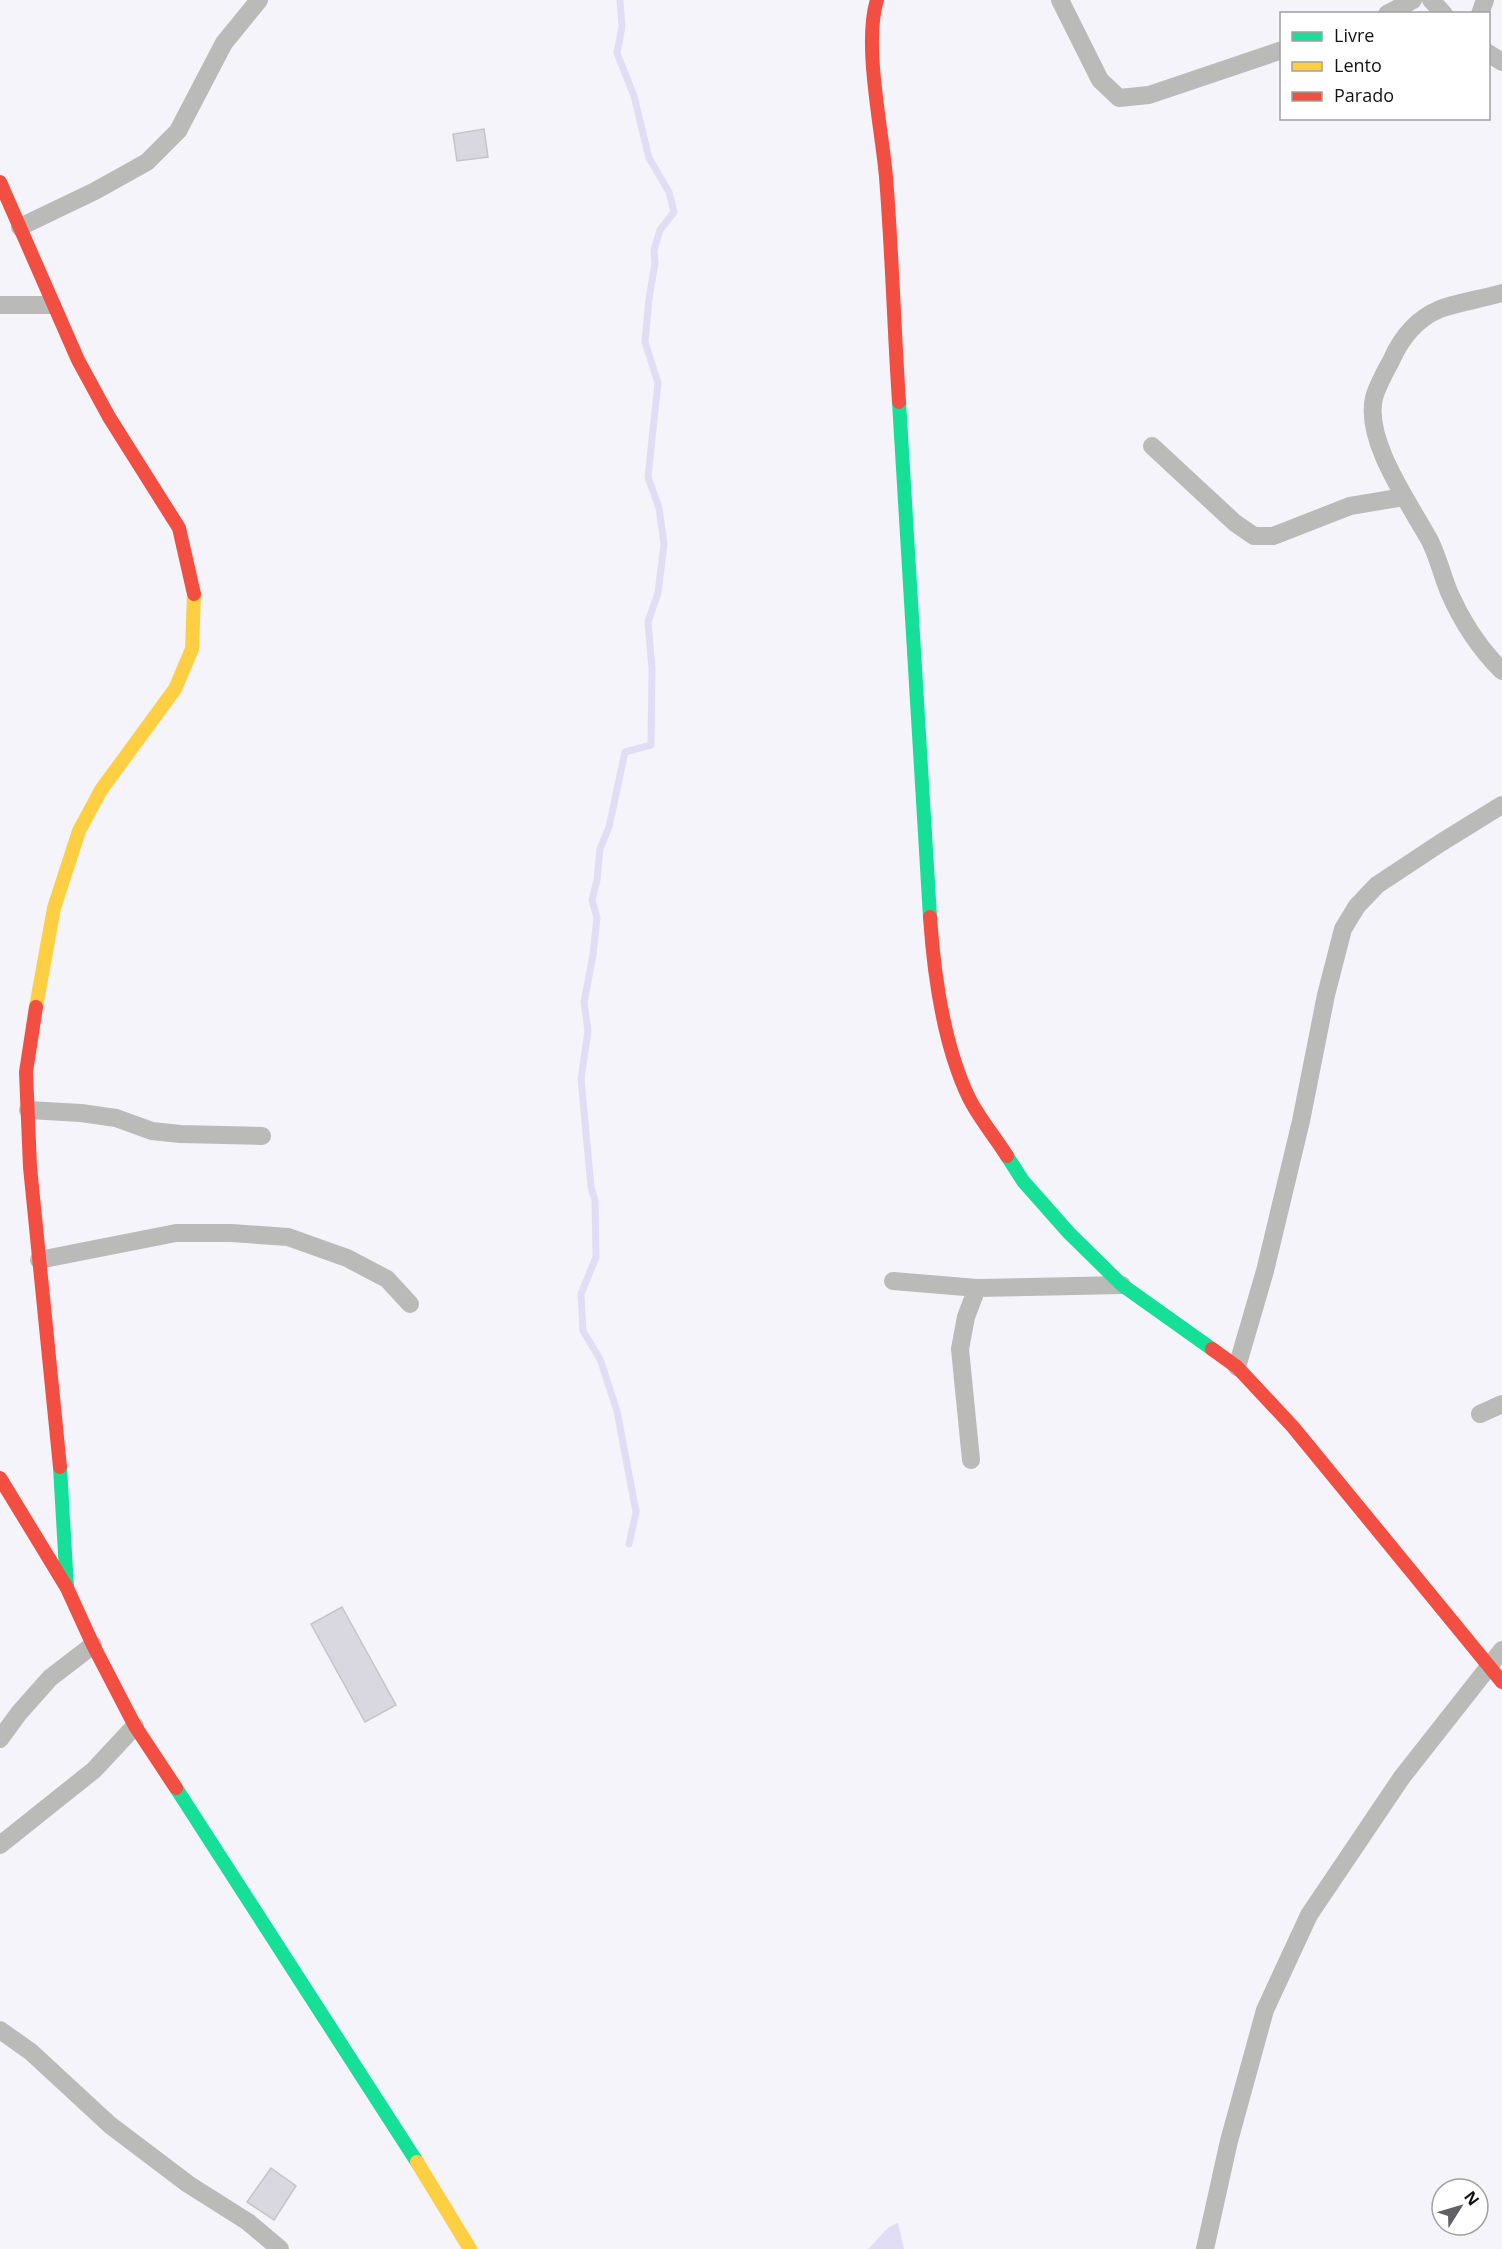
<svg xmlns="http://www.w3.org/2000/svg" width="1502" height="2249" viewBox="0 0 1502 2249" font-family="'Open Sans',sans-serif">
<rect width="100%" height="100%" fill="#f5f4fa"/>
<!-- water -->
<path fill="#e1ddf5" d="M898 2223 904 2249H868C879 2239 885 2227 898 2223Z"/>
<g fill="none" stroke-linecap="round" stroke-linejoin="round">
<!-- stream -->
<path stroke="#e1ddf5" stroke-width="7" d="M620 0 622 26 617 53 634 96 649 158 669 192 674 212 660 230 654 250 655 263 649 299 645 342 658 383 648 477 659 508 664 544 658 593 648 622 652 668 651 745 625 752 609 827 600 849 597 880 592 900 597 918 593 955 584 1002 588 1031 581 1079 591 1187 595 1200 596 1257 581 1294 583 1331 600 1359 617 1411 636 1512 629 1544"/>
</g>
<!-- building -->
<path fill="#d9d7e0" stroke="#c5c4c8" stroke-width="1.5" d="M484 129 488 157 457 161 453 134Z
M342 1607 396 1705 365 1722 311 1624Z
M271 2168 296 2186 274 2220 247 2202Z"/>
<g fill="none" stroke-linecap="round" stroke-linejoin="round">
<!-- street -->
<path stroke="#babbb8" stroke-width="18" d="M1060 0 1100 80 1119 98 1149 95 1282 50
M1431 0 1444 14
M1387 14 1413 0
M1480 14 1485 0
M1488 53 1502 62
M20 227 95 191 147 162 178 131 224 43 259 0
M1502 293C1482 299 1459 302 1440 309 1416 319 1401 338 1391 361 1385 372 1377 386 1374 398 1364 441 1410 504 1430 541 1438 557 1442 575 1449 592 1462 622 1479 648 1502 671
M0 305H52
M1152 446 1235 523 1254 536H1273L1350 506 1404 497
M28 1110 81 1113 116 1118 152 1131 180 1134 262 1136
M39 1260 176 1233H231L288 1237 347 1258 387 1279 410 1304
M893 1281 977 1288 1122 1285
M1237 1367 1265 1271 1301 1121 1326 995 1343 929 1357 906 1377 885 1442 842 1502 805
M1480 1414 1502 1404
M971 1460 960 1349 966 1317 977 1288
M0 1739 19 1713 50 1678 93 1645
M0 1845 94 1770 135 1726
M0 2030 31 2052 110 2125 188 2184 248 2222 280 2249
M1205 2249 1229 2141 1265 2010 1309 1915 1402 1777 1502 1650"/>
<!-- fast -->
<path stroke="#16e098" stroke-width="14" d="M899 402 930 917
M1007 1156 1023 1181 1069 1233 1122 1285 1212 1349
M60 1467 67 1588
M176 1788 417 2162"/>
<!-- slow -->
<path stroke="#ffcf43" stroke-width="14" d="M36 1007 54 908 79 831 101 790 175 689 192 649 194 594
M417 2162 470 2249"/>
<!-- jam -->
<path stroke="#f24e42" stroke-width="14" d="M877 0C863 44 882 129 886 177 892 252 894 327 899 402
M0 182 78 360 109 417 179 528 194 594
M930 917C934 976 943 1044 969 1098 979 1118 995 1137 1007 1156
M36 1007 26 1072 30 1167 60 1467
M1212 1349 1237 1367 1293 1427 1502 1682
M0 1478 67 1588 93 1645 135 1726 176 1788"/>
</g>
<!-- legend -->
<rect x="1280" y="12" width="210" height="108" fill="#ffffff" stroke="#a0a0a1" stroke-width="1.5"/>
<rect x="1292" y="32" width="30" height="9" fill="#16e098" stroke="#a0a0a1" stroke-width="1.5"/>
<text x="1334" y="42" font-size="18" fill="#121215">Livre</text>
<rect x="1292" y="62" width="30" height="9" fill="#ffcf43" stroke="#a0a0a1" stroke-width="1.5"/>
<text x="1334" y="72" font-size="18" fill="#121215">Lento</text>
<rect x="1292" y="92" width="30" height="9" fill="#f24e42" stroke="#a0a0a1" stroke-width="1.5"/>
<text x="1334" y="102" font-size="18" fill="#121215">Parado</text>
<!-- north arrow -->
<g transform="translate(1460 2207) rotate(53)"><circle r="28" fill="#ffffff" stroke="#a0a0a1" stroke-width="1.5"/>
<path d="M0-4.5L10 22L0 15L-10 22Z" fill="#616165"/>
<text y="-9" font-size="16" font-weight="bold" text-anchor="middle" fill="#121215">N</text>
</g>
</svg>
